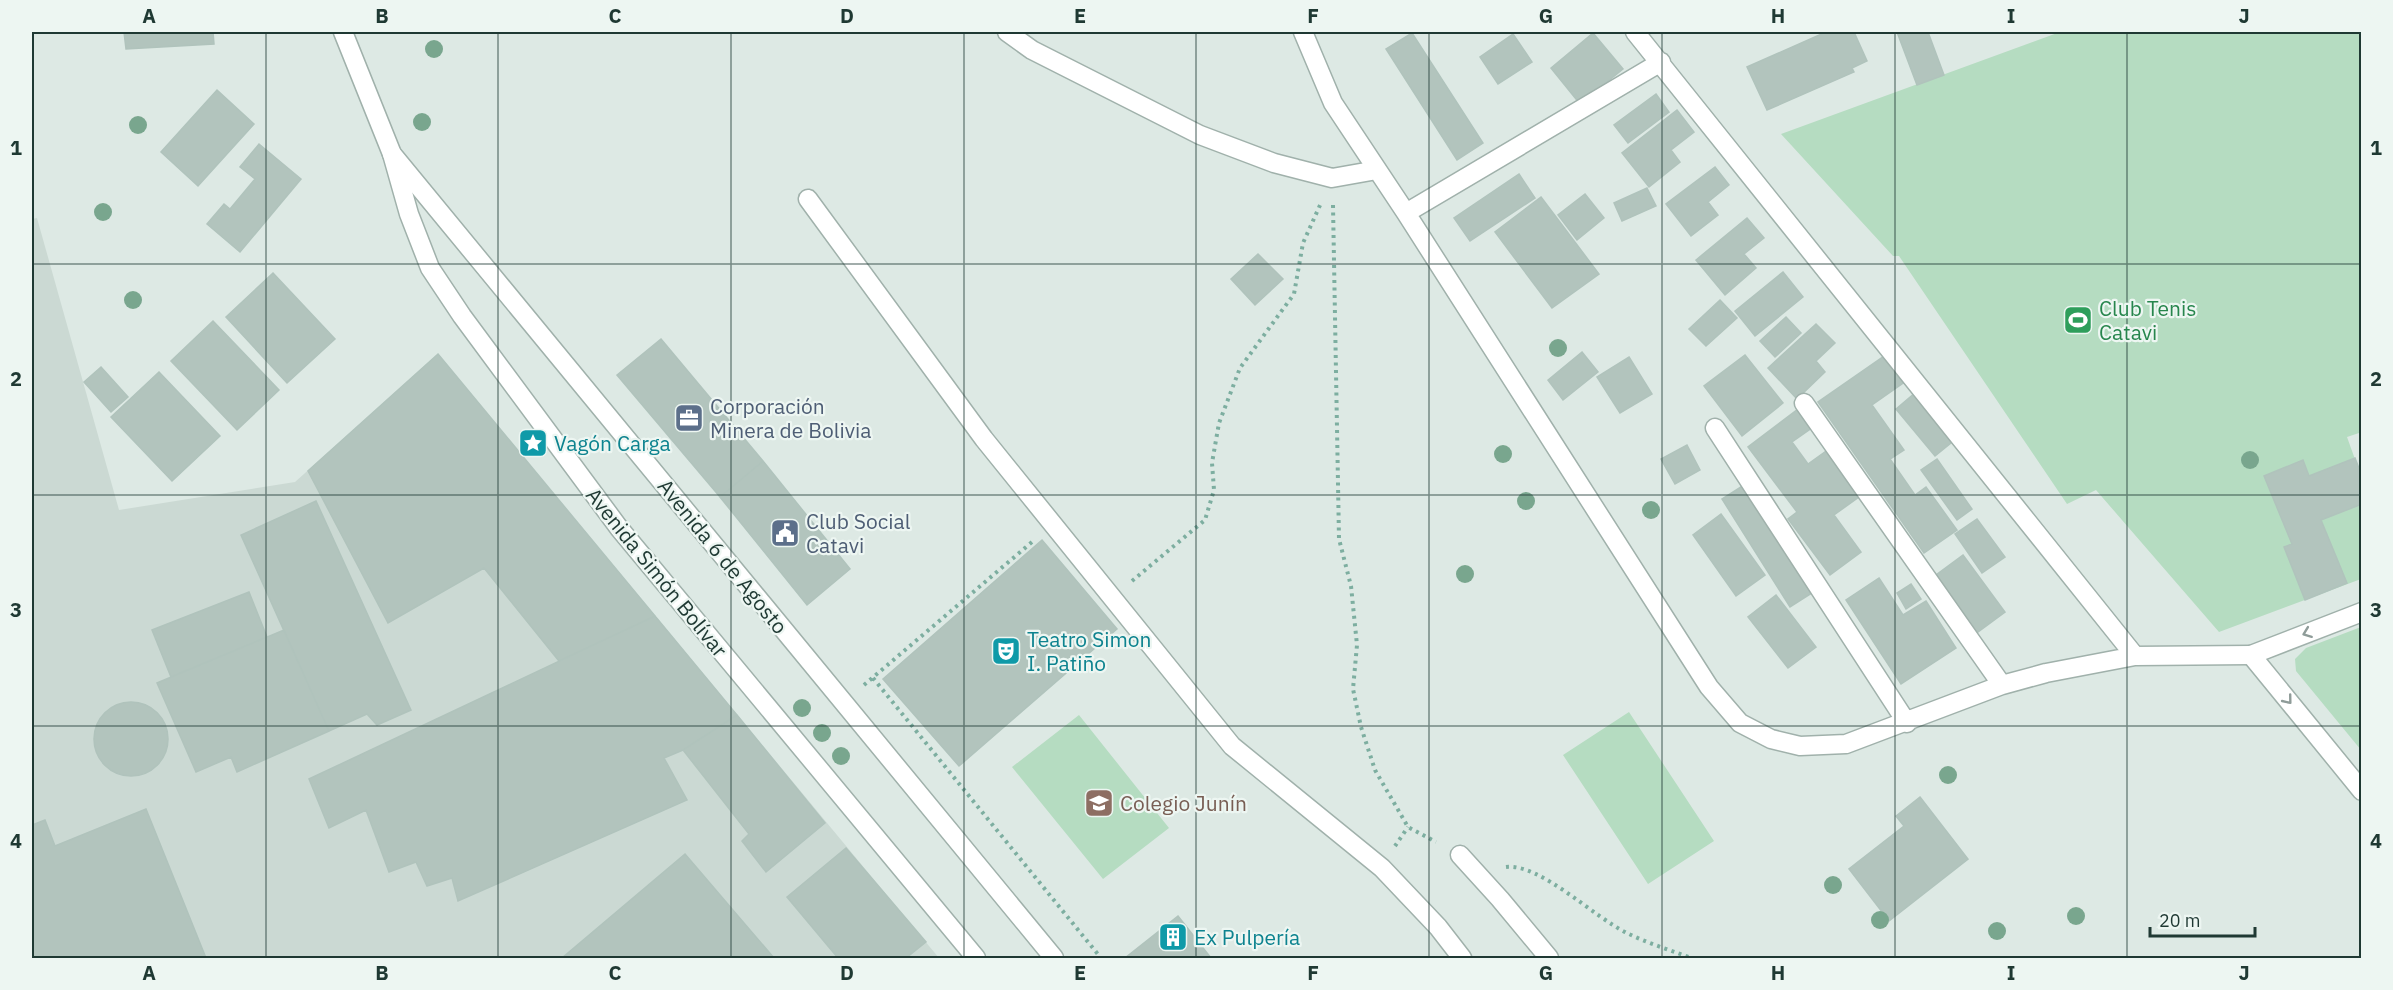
<svg xmlns="http://www.w3.org/2000/svg" width="2393" height="990" viewBox="0 0 2393 990" font-family="'IBM Plex Sans',sans-serif">
<rect width="100%" height="100%" fill="#dde9e4"/>
<!-- built -->
<path fill="#cbd9d3" d="M37 218 119 510 295 482 438 354 939 958H32V219Z"/>
<!-- green -->
<path fill="#b5dcc1" d="M2060 32H2361L2362 432 2347 437 2361 476V579L2219 632 2096 490 2067 504 1899 256H1893L1781 134Z
M2361 627H2362L2361 750 2296 671 2295 659 2306 648Z
M1629 712 1714 841 1648 884 1563 755Z
M1079 715 1169 828 1103 879 1012 767Z"/>
<!-- building -->
<path fill="#b2c4bd" stroke="#b0c3bc" stroke-width="1.5" d="M124 32H213L214 44 126 49Z
M1826 32H1854L1867 61 1852 68 1854 72 1767 110 1747 67Z
M1897 32H1928L1944 75 1917 85Z
M1412 33 1483 143 1457 160 1386 49Z
M1593 33 1623 69 1580 104 1551 68Z
M1513 34 1532 62 1498 84 1480 57Z
M217 90 254 124 198 186 161 152Z
M1656 94 1669 112 1628 143 1614 125Z
M1677 110 1694 132 1671 150 1680 162 1649 187 1622 153Z
M259 144 301 179 240 252 207 224 224 204 230 209 255 179 240 167Z
M1715 167 1729 185 1708 202 1718 215 1691 236 1666 204Z
M1519 174 1535 198 1470 241 1454 218Z
M1647 188 1656 206 1622 221 1614 203Z
M1585 194 1604 218 1577 240 1558 215Z
M1541 197 1599 274 1552 308 1495 232Z
M1747 218 1764 238 1744 254 1756 268 1725 295 1696 260Z
M1258 254 1283 279 1255 305 1231 279Z
M1783 272 1803 297 1755 336 1735 311Z
M273 273 335 339 287 383 226 317Z
M1720 300 1737 318 1706 346 1689 329Z
M1786 317 1801 333 1775 357 1760 341Z
M213 321 279 390 237 430 171 361Z
M1816 324 1835 343 1816 361 1825 372 1797 399 1768 368Z
M661 339 763 461 720 497 617 375Z
M1582 352 1598 372 1563 400 1548 380Z
M438 354 655 616 559 661 484 568 388 623 308 471Z
M1887 354 1906 381 1872 405 1904 450 1890 459 1915 495 1926 487 1957 530 1924 553 1818 402Z
M1745 355 1783 403 1742 436 1704 386Z
M1629 357 1652 394 1620 413 1597 377Z
M101 367 128 397 111 412 84 382Z
M159 372 220 436 172 481 111 417Z
M1916 392 1956 439 1935 456 1896 409Z
M1802 406 1816 425 1792 442 1808 464 1829 449 1863 494 1834 515 1861 552 1830 575 1788 519 1797 512 1748 447Z
M1687 445 1700 470 1675 484 1661 459Z
M2355 458 2362 476V504L2321 520 2347 583 2305 600 2284 547 2292 544 2264 476 2303 460 2309 476Z
M1937 459 1972 509 1957 520 1921 470Z
M763 461 850 569 807 605 720 497Z
M1747 483 1815 591 1790 607 1722 499Z
M316 501 411 710 377 725 367 714 329 731 241 535Z
M1721 514 1765 575 1736 596 1693 535Z
M1977 519 2005 557 1982 573 1955 534Z
M1042 540 1117 629 959 766 883 679Z
M1963 555 2005 612 1974 635 1932 578Z
M1879 578 1903 615 1926 601 1956 648 1901 684 1846 600Z
M1911 584 1921 599 1906 609 1897 593Z
M249 592 267 637 171 677 152 630Z
M1776 595 1816 647 1788 668 1748 617Z
M655 616 737 715 683 750 664 758 687 800 458 901 452 878 427 886 416 862 389 872 366 810 329 828 309 779Z
M284 630 329 731 237 772 231 757 196 772 157 683Z
M94 739a37 37 0 1 1 74 0a37 37 0 1 1-74 0Z
M737 715 825 823 766 872 742 841 749 834 683 750Z
M1920 797 1968 859 1889 921 1849 869 1904 826 1896 816Z
M146 809 206 958H32V825L45 820 55 846Z
M846 848 926 942 906 958H838L787 897Z
M685 854 774 958H562Z
M1178 916 1211 958H1125Z"/>
<g fill="none" stroke-linecap="round" stroke-linejoin="round">
<!-- service casing -->
<g stroke="#a0b1ab" stroke-width="21">
<path id="service" d="M392 154 409 214 430 268 462 316 619 528 976 958"/>
</g>
<!-- minor casing -->
<g stroke="#a0b1ab" stroke-width="21">
<path id="minor" d="M343 32 392 154 1054 958
M1007 32 1032 50 1200 135 1274 163 1332 178 1377 170
M1303 32 1333 103 1406 213 1709 687 1740 723 1771 739 1800 746 1846 744 2002 685 2046 673 2135 656 2251 655
M1635 32 2135 656
M808 199 984 439 1232 746 1382 868 1438 927 1462 958
M1406 213 1661 62
M1804 403 2002 685
M1715 428 1907 723
M1460 855 1500 899 1549 958"/>
</g>
<!-- tertiary casing -->
<g stroke="#a0b1ab" stroke-width="21">
<path id="tertiary" d="M2362 612 2251 655 2362 791"/>
</g>
<!-- path -->
<path stroke="#7daea0" stroke-width="4" stroke-dasharray="3 4.5" stroke-linecap="butt" d="M1333 205 1339 539 1351 586 1357 645 1353 689 1361 727 1375 770 1408 827 1436 842
M1132 581 1205 520 1214 490 1212 463 1219 423 1240 368 1294 294 1303 243 1321 203
M873 678 1101 958
M864 685 1032 542
M1395 846 1408 827
M1506 867C1540 863 1595 918 1627 933 1647 943 1670 950 1691 958"/>
<!-- service -->
<use href="#service" stroke="#fff" stroke-width="18"/>
<!-- minor -->
<use href="#minor" stroke="#fff" stroke-width="18"/>
<!-- tertiary -->
<use href="#tertiary" stroke="#fff" stroke-width="18"/>
</g>
<!-- trees -->
<g fill="#79a68e">
<circle cx="434" cy="49" r="9"/>
<circle cx="422" cy="122" r="9"/>
<circle cx="138" cy="125" r="9"/>
<circle cx="103" cy="212" r="9"/>
<circle cx="133" cy="300" r="9"/>
<circle cx="1558" cy="348" r="9"/>
<circle cx="1503" cy="454" r="9"/>
<circle cx="2250" cy="460" r="9"/>
<circle cx="1526" cy="501" r="9"/>
<circle cx="1651" cy="510" r="9"/>
<circle cx="1465" cy="574" r="9"/>
<circle cx="802" cy="708" r="9"/>
<circle cx="822" cy="733" r="9"/>
<circle cx="841" cy="756" r="9"/>
<circle cx="1948" cy="775" r="9"/>
<circle cx="1833" cy="885" r="9"/>
<circle cx="2076" cy="916" r="9"/>
<circle cx="1880" cy="920" r="9"/>
<circle cx="1997" cy="931" r="9"/>
</g>
<!-- one-way arrows -->
<defs><path id="oneway-chevron" d="M-2-3.5L2.5 0L-2 3.5" fill="none" stroke-width="1.6" stroke-linecap="round" stroke-linejoin="round" transform="scale(1.5)"/></defs>
<g stroke="#8f9c99">
<use href="#oneway-chevron" transform="translate(2307 633) rotate(159)"/>
<use href="#oneway-chevron" transform="translate(2288 700) rotate(51)"/>
</g>
<!-- grid -->
<path fill="none" stroke="#1f3933" stroke-width="1.5" stroke-opacity="0.55" d="M266 32V958M498 32V958M731 32V958M964 32V958M1196 32V958M1429 32V958M1662 32V958M1895 32V958M2127 32V958M32 264H2362M32 495H2362M32 726H2362"/>
<!-- icons -->
<defs>
<g id="stadium-square" transform="scale(1.5)"><rect x="-9" y="-9" width="18" height="18" rx="4" fill="#2e9e5b" stroke="#edf6f2"/><path d="M0-5a6.5 5 0 1 0 0 10a6.5 5 0 1 0 0-10ZM-3.5-1.8h7v3.6h-7Z" fill="#fff"/></g>
<g id="office-square" transform="scale(1.5)"><rect x="-9" y="-9" width="18" height="18" rx="4" fill="#5c6f8a" stroke="#edf6f2"/><path d="M-6-3h4V-5.5h4V-3h4V5H-6ZM-1-4.5V-3h2v-1.5ZM-6 0V1H6V0Z" fill="#fff"/></g>
<g id="sight-square" transform="scale(1.5)"><rect x="-9" y="-9" width="18" height="18" rx="4" fill="#0f9aa8" stroke="#edf6f2"/><path d="M0-6L1.8-2.2L6-1.7L2.9 1.2L3.7 5.4L0 3.3L-3.7 5.4L-2.9 1.2L-6-1.7L-1.8-2.2Z" fill="#fff"/></g>
<g id="civic-square" transform="scale(1.5)"><rect x="-9" y="-9" width="18" height="18" rx="4" fill="#5c6f8a" stroke="#edf6f2"/><path d="M-.6-6.5H3V-4.5H.6V-3L4-1V1h2V6H-6V1h2V-1L-.6-3ZM-1.2 2.5V6h2.4V2.5Z" fill="#fff"/></g>
<g id="theatre-square" transform="scale(1.5)"><rect x="-9" y="-9" width="18" height="18" rx="4" fill="#0f9aa8" stroke="#edf6f2"/><path d="M-5-5.5Q0-4 5-5.5V0Q5 5 0 6Q-5 5-5 0ZM-3.3-2.5H-1v1.5H-3.3ZM1-2.5H3.3v1.5H1ZM-2.8 1Q0 5.5 2.8 1Z" fill="#fff"/></g>
<g id="school-square" transform="scale(1.5)"><rect x="-9" y="-9" width="18" height="18" rx="4" fill="#8d6e63" stroke="#edf6f2"/><path d="M0-5L7-2L0 1L-7-2ZM-4 1L0 2.5L4 1V4Q0 6-4 4Z" fill="#fff"/></g>
<g id="building-square" transform="scale(1.5)"><rect x="-9" y="-9" width="18" height="18" rx="4" fill="#0f9aa8" stroke="#edf6f2"/><path d="M-4-6H4V6H1V3H-1V6H-4ZM-2.5-4.3h1.7v1.8h-1.7ZM.8-4.3h1.7v1.8H.8ZM-2.5-1h1.7V.8h-1.7ZM.8-1h1.7V.8H.8Z" fill="#fff"/></g>
</defs>
<g fill-rule="evenodd">
<use href="#stadium-square" x="2078" y="320"/>
<use href="#office-square" x="689" y="418"/>
<use href="#sight-square" x="533" y="443"/>
<use href="#civic-square" x="785" y="533"/>
<use href="#theatre-square" x="1006" y="651"/>
<use href="#school-square" x="1099" y="803"/>
<use href="#building-square" x="1173" y="937"/>
</g>
<g text-anchor="middle" dominant-baseline="central" stroke-width="4.5" stroke-linejoin="round" paint-order="stroke">
<!-- leisure labels -->
<g font-size="21" fill="#27864d" stroke="#edf6f2" text-anchor="start">
<text x="2099" y="308">Club Tenis<tspan x="2099" dy="24">Catavi</tspan></text>
</g>
<!-- service labels -->
<g font-size="21" fill="#4e5e75" stroke="#edf6f2" text-anchor="start">
<text x="710" y="406">Corporación<tspan x="710" dy="24">Minera de Bolivia</tspan></text>
<text x="806" y="521">Club Social<tspan x="806" dy="24">Catavi</tspan></text>
</g>
<!-- culture labels -->
<g font-size="21" fill="#0d838f" stroke="#edf6f2" text-anchor="start">
<text x="554" y="443">Vagón Carga</text>
<text x="1027" y="639">Teatro Simon<tspan x="1027" dy="24">I. Patiño</tspan></text>
<text x="1194" y="937">Ex Pulpería</text>
</g>
<!-- street labels -->
<g font-size="21" fill="#1f3933" stroke="#edf6f2">
<text transform="translate(723 556) rotate(51)">Avenida 6 de Agosto</text>
<text transform="translate(657 572) rotate(51)">Avenida Simón Bolívar</text>
</g>
<!-- education labels -->
<g font-size="21" fill="#785e54" stroke="#edf6f2" text-anchor="start">
<text x="1120" y="803">Colegio Junín</text>
</g>
</g>
<!-- border -->
<rect width="2393" height="990" fill="none" stroke="#edf6f2" stroke-width="66"/>
<!-- scale -->
<path d="M2150 927v9h105v-9" fill="none" stroke="#1f3933" stroke-width="3"/>
<text x="2159" y="927" font-size="18" fill="#1f3933" stroke="#edf6f2" stroke-width="4.5" paint-order="stroke">20 m</text>
<rect x="33" y="33" width="2327" height="924" fill="none" stroke="#1f3933" stroke-width="2"/>
<g font-size="20" text-anchor="middle" font-weight="bold" fill="#1f3933">
<text x="149" y="23">A</text>
<text x="382" y="23">B</text>
<text x="615" y="23">C</text>
<text x="847" y="23">D</text>
<text x="1080" y="23">E</text>
<text x="1313" y="23">F</text>
<text x="1546" y="23">G</text>
<text x="1778" y="23">H</text>
<text x="2011" y="23">I</text>
<text x="2244" y="23">J</text>
<text x="16" y="155">1</text>
<text x="2376" y="155">1</text>
<text x="16" y="386">2</text>
<text x="2376" y="386">2</text>
<text x="16" y="617">3</text>
<text x="2376" y="617">3</text>
<text x="16" y="848">4</text>
<text x="2376" y="848">4</text>
<text x="149" y="980">A</text>
<text x="382" y="980">B</text>
<text x="615" y="980">C</text>
<text x="847" y="980">D</text>
<text x="1080" y="980">E</text>
<text x="1313" y="980">F</text>
<text x="1546" y="980">G</text>
<text x="1778" y="980">H</text>
<text x="2011" y="980">I</text>
<text x="2244" y="980">J</text>
</g>
</svg>
